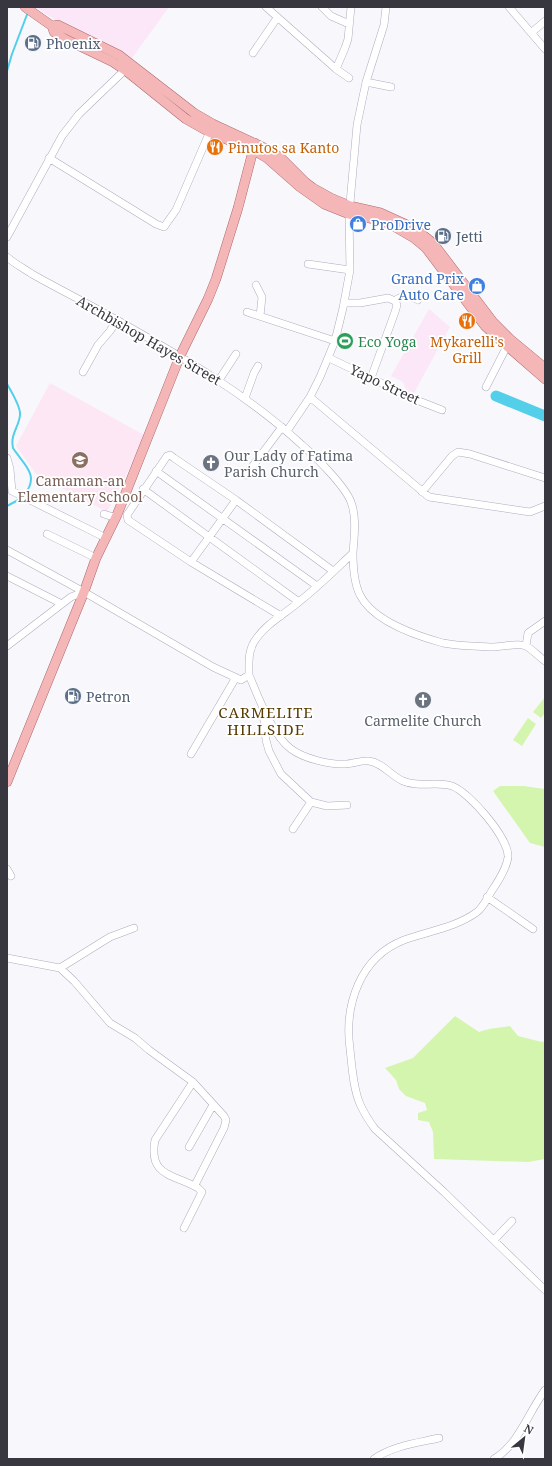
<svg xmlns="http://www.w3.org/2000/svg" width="552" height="1466" viewBox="0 0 552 1466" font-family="'Noto Serif',serif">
<rect width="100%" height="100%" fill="#f8f8fc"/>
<!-- industrial -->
<path fill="#fbe7f7" d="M35 7H169L132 58 109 46 71 30Z
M429 309 450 327 414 393 406 389 403 382 391 376Z"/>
<!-- education -->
<path fill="#fde7f5" d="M50 383 146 436 107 512 36 474 16 446Z"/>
<!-- green -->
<path fill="#d4f5ad" d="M545 697V713L541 718 533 712Z
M528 718 536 724 522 746 513 740Z
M500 786H524L545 789V847L530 843 493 791Z
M455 1016 479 1032C489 1028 499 1028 510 1026L518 1036 542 1042 545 1041V1159L528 1162 434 1159 433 1132 429 1122 418 1120V1113L427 1110 425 1103 406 1096 399 1089 396 1080 385 1068 413 1058Z"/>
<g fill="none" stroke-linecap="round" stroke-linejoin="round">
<!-- stream -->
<path stroke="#53cfea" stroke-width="2" d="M7 71 12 54 28 12
M7 384C11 391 21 407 20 415 19 427 10 434 13 448 23 464 41 475 24 495
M7 506 22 498"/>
<!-- river -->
<path stroke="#53cfea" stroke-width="11" d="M496 396 545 416"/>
<!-- minor casing -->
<g stroke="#aeabbf" stroke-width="8">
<path id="minor" d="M266 7 336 69 349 78
M322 7 331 16 349 24
M509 7 545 49
M531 33 545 21
M253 53 277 18
M336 69 345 48 348 39 351 7
M366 82 391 87
M49 158 156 224 164 227 176 210 211 129
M7 237 62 136 79 114 128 67
M7 257C15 264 23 268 32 274 60 290 89 304 117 320 182 357 247 394 302 445 316 457 345 486 351 502 357 518 354 537 353 553 336 569 319 586 300 601 285 614 265 624 254 642 248 652 249 663 249 675L241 680 213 667 84 592 7 550
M308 264 350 270
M256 285 262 297 260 316
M395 301C402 294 410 296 418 300
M344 303H360L388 298 395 301
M247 312 335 341
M329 358 419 401 442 410
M83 372 98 345 110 331 117 320
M371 378 395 312 397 305 395 301
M219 380 236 354
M486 387 507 346
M310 397 429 497 530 512 545 506
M245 398 254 373 258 366
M287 431 310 397 320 377 335 341 343 308 350 270 349 214 357 125 366 82 384 25 386 7
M7 458 10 469 12 491
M156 471 317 586
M246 475 282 427
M143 489 299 602
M12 491 106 538
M422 492 452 456 458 452 470 454 545 478
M104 514 113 517 117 515
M47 534 96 558
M353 553C353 567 354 583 360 595 373 621 417 636 443 643 458 646 474 646 489 647 499 648 518 642 526 646 532 649 539 657 545 661
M191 562 236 500
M7 576 62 604
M281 616 191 562 128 520 127 515 167 456 170 455 174 458 236 500 333 571
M7 646 71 597 84 592
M526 646 528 633 545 621
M249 675C258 696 272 735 291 749 303 758 329 765 345 764 353 764 361 760 369 761 383 763 391 776 403 781 419 788 436 781 452 786 469 792 509 838 508 857 507 867 499 880 493 889 488 896 484 907 477 912 455 928 428 931 404 940 360 957 344 1005 350 1049 352 1066 353 1088 360 1104 364 1113 369 1121 375 1129L444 1192 545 1290
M263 712 266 740 269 751 281 774 311 802 327 806 347 805
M191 754 235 679
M293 829 311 802
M7 869 11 876
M487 897 533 929
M7 958 60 968 110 937 134 928
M60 968 74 981 110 1023 135 1038 149 1050 193 1082 224 1116 226 1120 224 1128 195 1185
M189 1147 213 1105
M184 1228 202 1192 198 1188C174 1174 148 1177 155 1140L193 1082
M494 1240 512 1221
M374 1459C392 1446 417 1443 439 1438
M494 1459C519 1444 528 1413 545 1390"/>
</g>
<!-- major casing -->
<g stroke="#ad6a6e" stroke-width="10">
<path id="major" d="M25 7 52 26 54 32 65 39 113 62 125 70 186 119 209 132 253 150 267 158 300 187 324 204 349 214 379 220 390 224 414 238 426 248 485 326 507 346 545 379
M52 26 58 25 119 55 194 113 213 124 271 151 282 159 305 182 313 188 331 198 350 206 381 213 414 228 433 243 493 322 510 339 545 368
M7 782 84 592 96 558 117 515 180 356 208 299 216 279 238 208 255 143"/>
</g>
<!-- minor -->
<use href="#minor" stroke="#fff" stroke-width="7"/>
<!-- major -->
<use href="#major" stroke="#f4b6b7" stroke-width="9"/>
</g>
<!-- icons -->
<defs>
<g id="fuel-disc" transform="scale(0.9)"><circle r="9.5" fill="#5c6f8a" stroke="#fff"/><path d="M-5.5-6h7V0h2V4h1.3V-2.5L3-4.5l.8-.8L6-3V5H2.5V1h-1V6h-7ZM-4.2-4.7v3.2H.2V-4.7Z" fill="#fff"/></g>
<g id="restaurant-disc" transform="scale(0.9)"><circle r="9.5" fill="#e8710a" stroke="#fff"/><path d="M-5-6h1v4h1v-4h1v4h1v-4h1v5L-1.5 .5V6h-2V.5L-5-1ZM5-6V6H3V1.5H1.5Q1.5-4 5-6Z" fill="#fff"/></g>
<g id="shop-disc" transform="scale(0.9)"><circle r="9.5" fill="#3f7fe0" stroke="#fff"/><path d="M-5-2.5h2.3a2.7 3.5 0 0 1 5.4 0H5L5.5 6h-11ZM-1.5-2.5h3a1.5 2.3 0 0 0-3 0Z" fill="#fff"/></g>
<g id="stadium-disc" transform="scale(0.9)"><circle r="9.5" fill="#2e9e5b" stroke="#fff"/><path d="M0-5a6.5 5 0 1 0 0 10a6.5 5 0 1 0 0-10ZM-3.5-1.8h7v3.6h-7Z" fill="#fff"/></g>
<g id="school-disc" transform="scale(0.9)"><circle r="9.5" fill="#8d6e63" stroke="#fff"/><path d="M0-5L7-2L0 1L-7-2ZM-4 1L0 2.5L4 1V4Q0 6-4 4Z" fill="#fff"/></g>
<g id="church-disc" transform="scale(0.9)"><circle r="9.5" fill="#6b7280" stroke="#fff"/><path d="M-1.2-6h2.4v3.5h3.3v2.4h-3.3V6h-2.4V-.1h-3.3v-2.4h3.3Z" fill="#fff"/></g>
</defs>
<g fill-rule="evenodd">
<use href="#fuel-disc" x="33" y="43"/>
<use href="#restaurant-disc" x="215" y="147"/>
<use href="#shop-disc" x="358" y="224"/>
<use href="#fuel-disc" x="443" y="236"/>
<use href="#shop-disc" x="477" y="286"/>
<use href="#restaurant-disc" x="467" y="321"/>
<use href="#stadium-disc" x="345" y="341"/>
<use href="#school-disc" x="80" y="460"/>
<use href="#church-disc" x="211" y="463"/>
<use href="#fuel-disc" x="73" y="696"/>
<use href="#church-disc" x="423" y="700"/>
</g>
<g text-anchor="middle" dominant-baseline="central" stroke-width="3.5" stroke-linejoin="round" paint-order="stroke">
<!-- service labels -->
<g font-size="14" fill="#4e5e75" stroke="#fff" text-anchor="start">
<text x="46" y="43">Phoenix</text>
<text x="456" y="236">Jetti</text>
<text x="86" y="696">Petron</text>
</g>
<!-- food labels -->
<g font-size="14" fill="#c56008" stroke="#fff" text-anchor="start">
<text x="228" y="147">Pinutos sa Kanto</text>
<text x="467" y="341" text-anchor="middle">Mykarelli's<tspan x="467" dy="16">Grill</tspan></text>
</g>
<!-- shop labels -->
<g font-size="14" fill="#366cbe" stroke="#fff" text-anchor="start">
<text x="371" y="224">ProDrive</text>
<text x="464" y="278" text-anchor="end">Grand Prix<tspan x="464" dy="16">Auto Care</tspan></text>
</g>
<!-- street labels -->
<g font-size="14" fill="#38373f" stroke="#fff">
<text transform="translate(149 340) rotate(30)">Archbishop Hayes Street</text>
<text transform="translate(385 384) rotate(25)">Yapo Street</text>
</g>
<!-- leisure labels -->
<g font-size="14" fill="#27864d" stroke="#fff" text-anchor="start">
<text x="358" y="341">Eco Yoga</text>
</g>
<!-- worship labels -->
<g font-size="14" fill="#5b616d" stroke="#fff" text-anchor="start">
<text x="224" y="455">Our Lady of Fatima<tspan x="224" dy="16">Parish Church</tspan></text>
<text x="423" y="720" text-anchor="middle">Carmelite Church</text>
</g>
<!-- education labels -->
<g font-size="14" fill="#785e54" stroke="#fff">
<text x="80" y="480">Camaman-an<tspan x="80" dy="16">Elementary School</tspan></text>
</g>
<!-- neighbourhood labels -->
<g font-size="15" letter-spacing="1" fill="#583b00" stroke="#fff">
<text x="266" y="712">CARMELITE<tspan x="266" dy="17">HILLSIDE</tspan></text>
</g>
</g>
<!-- border -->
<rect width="552" height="1466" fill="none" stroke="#38373f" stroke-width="16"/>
<!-- north arrow -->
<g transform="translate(524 1438) rotate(29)" stroke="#ffffff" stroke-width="3" paint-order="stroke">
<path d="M0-3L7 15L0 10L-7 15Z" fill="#38373f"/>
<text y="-6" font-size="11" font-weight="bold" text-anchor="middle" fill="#38373f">N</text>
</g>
</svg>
